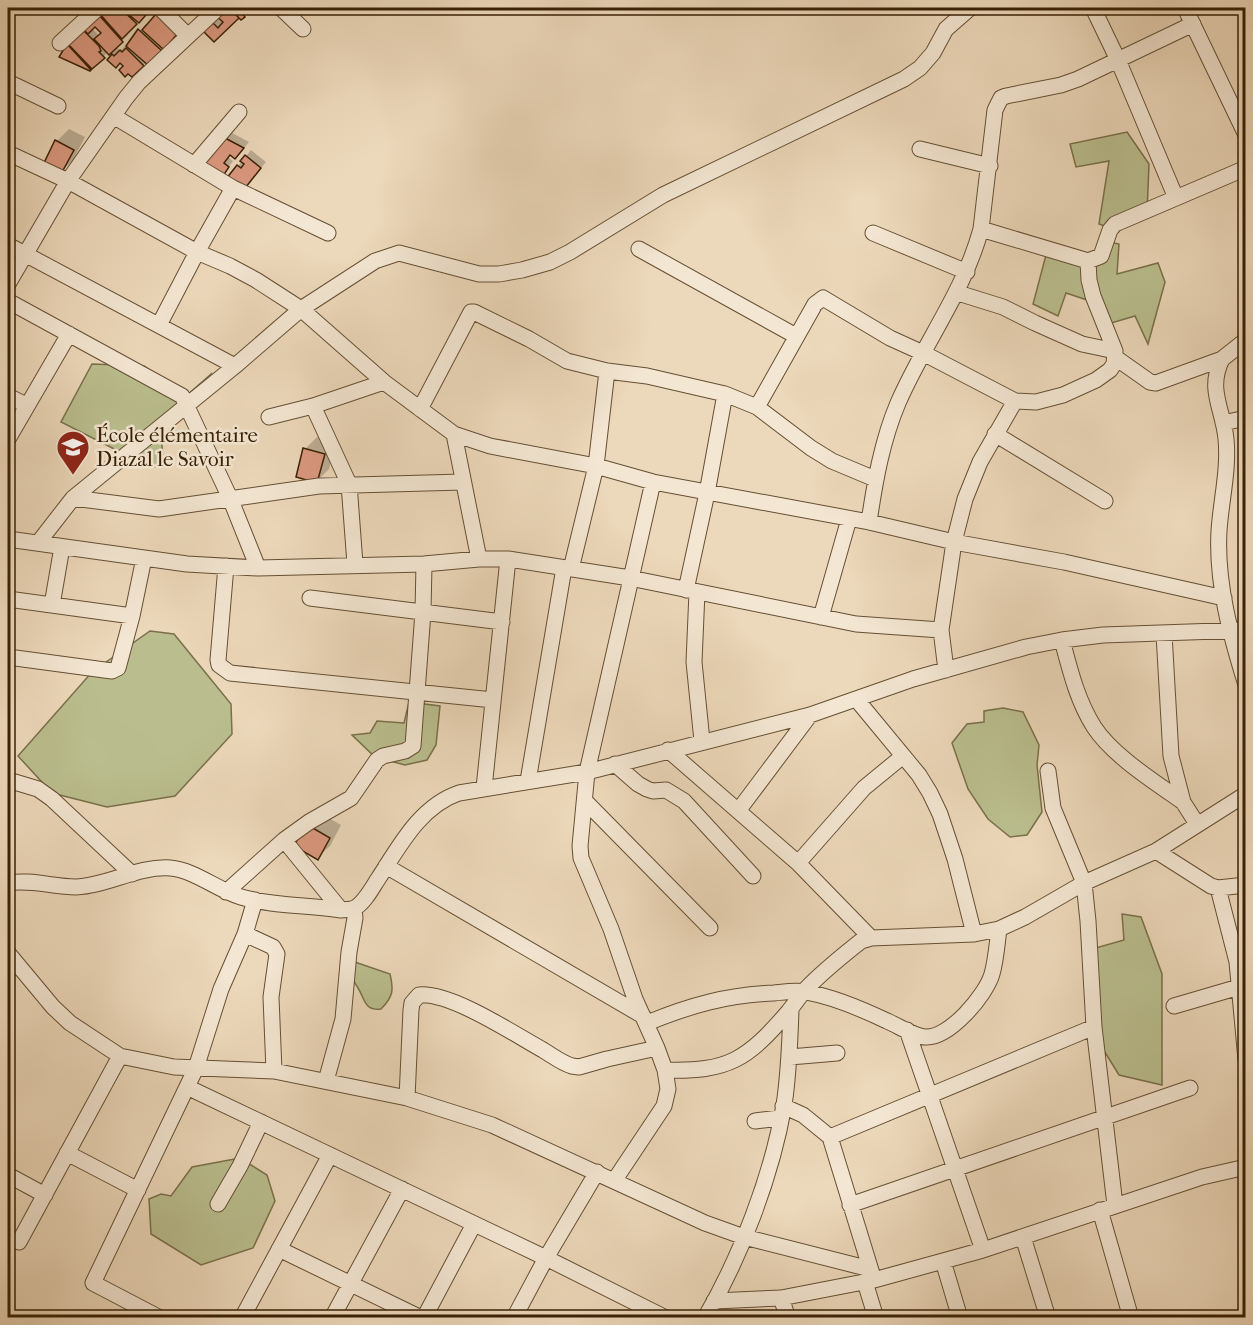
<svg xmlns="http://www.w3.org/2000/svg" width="1253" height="1325" viewBox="0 0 1253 1325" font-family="'IM FELL French Canon',serif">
<rect width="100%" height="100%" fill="#ecd8ba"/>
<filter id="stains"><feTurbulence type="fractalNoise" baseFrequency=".00333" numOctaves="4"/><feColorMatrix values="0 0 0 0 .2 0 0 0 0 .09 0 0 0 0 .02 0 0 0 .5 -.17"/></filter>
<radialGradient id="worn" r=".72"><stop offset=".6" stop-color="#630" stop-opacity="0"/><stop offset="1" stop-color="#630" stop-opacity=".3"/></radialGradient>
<!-- green -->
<path fill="#babe8e" stroke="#7a704a" stroke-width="1.5" d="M1127 132 1149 164 1147 213 1110 228 1099 224 1109 161 1076 167 1070 144Z
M1109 242 1119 244 1117 274 1158 263 1165 282 1148 344 1135 316 1108 324 1087 300 1066 293 1058 316 1033 304 1046 255 1100 256Z
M92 364 144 366 186 396 211 374 206 395 161 436 163 456 156 467 130 457 61 422Z
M150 631 174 634 231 704 232 734 175 796 107 807 52 793 18 756 92 672Z
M409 702 440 706 436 745 427 760 405 765 375 757 352 735 370 733 377 721 404 723Z
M1003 708 1023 712 1039 745 1037 765 1042 812 1027 835 1010 837 988 819 968 789 952 743 967 724 984 722V711Z
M1122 914 1141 917 1162 974V1085L1119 1075 1087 1023 1085 951 1124 940Z
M349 960 390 974C394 990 393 997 381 1009 364 1011 365 999 358 988 350 975 350 976 349 960Z
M240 1158 267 1175 275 1201 253 1248 201 1265 151 1234 149 1199 161 1194 171 1196 192 1167Z"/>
<!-- shadow -->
<path fill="#0003" fill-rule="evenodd" d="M106 8H151L126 33 128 35 116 46 120 51 126 45 128 46 145 25 147 27H182L155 58 147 62 132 75 125 66 108 52 90 70 68 46ZM95 25 103 32 99 36 92 28Z
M223 8H252L241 18 239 16 214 40 202 28Z
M69 129 85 137 73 160 61 172 57 141Z
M232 133 249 142 241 152 231 154 228 157 233 161 223 174 226 139Z
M251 150 266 162 248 184 238 166Z
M317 437 336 442 329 469 317 481 305 449Z
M320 813 341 825 330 846 317 858 296 846Z"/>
<!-- building -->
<path fill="#dc9980" stroke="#392106" stroke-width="1.5" d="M104 8H120L137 24 122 39 99 13Z
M121 8H152L139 23Z
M221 8H229L239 18 214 42 200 28 209 19 218 28 223 22 214 14Z
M229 8H254L250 12 246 8 241 12 245 17 241 20Z
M98 14 123 42 109 55 94 39 101 33 95 27 88 34 83 29Z
M156 14 178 33 164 50 142 30Z
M82 29 99 46 101 51 99 52 105 58 92 69 68 44Z
M138 29 162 51 149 66 126 46Z
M67 44 91 70 90 71 59 57Z
M126 48 144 66 132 77 128 74 125 77 119 70 123 66 120 63 116 68 107 60 112 54 114 56 120 50 122 52Z
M225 138 244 148 235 159 230 155 224 163 229 167 223 176 204 164Z
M55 140 74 150 61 174 43 165Z
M245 155 261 168 242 192 226 179 237 165 241 168 244 164 240 161Z
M303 448 325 454 317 483 296 477Z
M306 824 330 838 318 860 294 846Z"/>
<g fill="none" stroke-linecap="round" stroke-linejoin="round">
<!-- minor casing -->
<g stroke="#664f33" stroke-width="17">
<path id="minor" d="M160 8 188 36
M281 8 303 29
M1093 8 1118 60 1176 198
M1185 8 1246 135
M60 43 98 8
M8 82 58 106
M115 117 233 188 328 233
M920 149 990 166
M8 153 68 181 197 252 230 266 256 280 301 309 384 382 454 434 490 446 596 466 653 482 869 522 954 542 1064 562 1224 598
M194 165 239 112
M981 229 1088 261 1101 256 1110 230 1115 224 1246 168
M873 233 967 272
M8 245 235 366
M639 249 796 336
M8 284 68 181 126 98 139 82 218 8
M958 293 1003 307 1035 323 1082 344 1115 351
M8 301 182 396 230 498 258 568
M159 325 197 252 233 188
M1116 358 1150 382 1156 383 1222 359 1246 340
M1222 359C1207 390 1223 408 1226 439 1229 470 1221 500 1219 531 1216 583 1231 637 1246 685
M8 396 26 405
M313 406 349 484 355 564
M757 407 815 304 823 298 890 338 923 353 1015 401 1036 402 1063 395 1096 380 1110 370 1114 364 1115 351 1093 296 1089 280 1088 261
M420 409 471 312H474L529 339 567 361 607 371 647 376 725 394 757 407 811 448 832 461 875 479
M269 417 313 406 384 382
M1223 423 1246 418
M454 434 479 559
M995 434 1105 501
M8 439 69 334
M73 498 159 509 319 486 462 482
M869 522C875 481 882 441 898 403 924 343 964 292 981 229L995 110 1001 98 1006 96 1061 85 1078 79 1193 24
M8 539 187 564 258 568 424 564 479 559H508L630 578 856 624 941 630
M38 543 73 498 235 366 301 309 375 261 399 253 479 274H499L522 270 550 262 570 252 663 195 904 79 920 68 933 53 946 29 970 8
M226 566 218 660 219 665 230 673 493 700
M571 569 596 466 607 371
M686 590 707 493 725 394
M697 592 694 662 702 741
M310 598 502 622
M8 599 132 616
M52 605 62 547
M821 617 849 519
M1164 634 1171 756 1183 802 1197 824
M1062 640C1070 670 1077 700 1094 727 1113 756 1155 782 1183 802
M8 657 112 671 118 668 132 616 144 558
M946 670 941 630 954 542 965 499 980 462 1015 401
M857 700 919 775 930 793 940 814 955 859 974 934
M668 750 798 863 871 938
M615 764 638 784 647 789 653 791 666 790 684 801 753 876
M1048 771 1053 808 1084 883 1088 921 1094 1027 1115 1205
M8 780 38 789 52 799 132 874
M528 781 564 568
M484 788 508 559
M585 801 710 928
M738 811 810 715
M284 840 341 910
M1156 851 1211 886 1218 888 1246 885
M798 863 864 788 903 756
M386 866 643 1016
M8 883C31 879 53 887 76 887 107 886 137 866 170 868 195 870 217 890 241 897 271 906 310 905 341 910 345 909 351 910 355 908 365 902 372 888 378 879 399 847 420 806 459 793L587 772 810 715 913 679 1026 647 1062 640 1103 635 1246 630
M1218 888 1237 962 1246 1060
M226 892 284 840 309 822 351 798 377 760 383 756 405 751 413 746 423 612 424 564
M245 934 273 947 277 954 271 997 274 1071
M8 953 53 1007 70 1023 120 1056 174 1067 274 1071 407 1098 492 1125 705 1223 744 1237 870 1269
M1174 1006 1239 987
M647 1023C691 1005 727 995 774 993 784 992 796 990 806 992 834 997 862 1009 887 1021 899 1026 913 1036 925 1037 949 1039 986 995 992 974 996 960 997 944 999 929
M907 1030 983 1250
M790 1057 837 1053
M665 1070C728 1072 747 1060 788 1012 794 1005 799 997 805 990 822 972 842 956 861 941L871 938 974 934 999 929 1025 917 1084 883 1156 851 1246 794
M326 1081 343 1019 349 952 355 918 354 908
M187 1087 546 1258 666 1318
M407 1098 411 1010 412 1003 419 995C451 992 514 1034 543 1050 553 1056 562 1063 572 1066L579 1067 607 1059 657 1048
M783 1106 803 1115 830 1137 873 1277
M755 1121 780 1118
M830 1137 1094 1027
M67 1153 138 1190
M8 1175 45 1195
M614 1181 664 1106 668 1089 665 1070 657 1048 635 999 611 929 581 858 580 846 587 772 653 482
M218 1204 240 1166 261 1122
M850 1205 1190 1088
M1100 1210 1131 1318
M1023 1237 1048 1318
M19 1242 120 1056
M279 1249 421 1318
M943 1261 960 1318
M865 1282 876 1318
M781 1298 788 1318
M714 1301 781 1298 874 1280 983 1250 1202 1177 1246 1167
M160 1318 93 1283 196 1068 221 989 245 934 255 900
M242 1318 330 1155
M332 1318 402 1189
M424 1318 474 1224
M514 1318 546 1258 597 1172
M705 1318C741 1256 772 1175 784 1105 789 1073 790 1041 791 1009"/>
</g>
<!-- minor -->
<use href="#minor" stroke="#f3e6d2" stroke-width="15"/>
</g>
<!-- icons -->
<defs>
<g id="school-pin" transform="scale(1.725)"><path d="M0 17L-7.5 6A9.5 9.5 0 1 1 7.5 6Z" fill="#8f2418" stroke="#f3e6d2"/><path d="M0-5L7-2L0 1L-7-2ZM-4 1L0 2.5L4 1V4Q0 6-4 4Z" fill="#fff"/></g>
</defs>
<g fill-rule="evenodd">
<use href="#school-pin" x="73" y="447"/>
</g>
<g text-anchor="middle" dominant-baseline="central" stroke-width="5" stroke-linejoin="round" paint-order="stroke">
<!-- poi labels -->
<g font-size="21" fill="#392106" stroke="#f3e6d2" text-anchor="start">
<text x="96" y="435">École élémentaire<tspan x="96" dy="24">Diazal le Savoir</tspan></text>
</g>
</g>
<!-- margin -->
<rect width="1253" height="1325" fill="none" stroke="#ecd8ba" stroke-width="30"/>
<rect x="9" y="9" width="1235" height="1307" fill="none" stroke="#392106" stroke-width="3"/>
<rect x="15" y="15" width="1223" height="1295" fill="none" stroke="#392106" stroke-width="1.5"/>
<rect width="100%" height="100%" filter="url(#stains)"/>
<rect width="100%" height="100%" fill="url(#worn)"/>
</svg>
